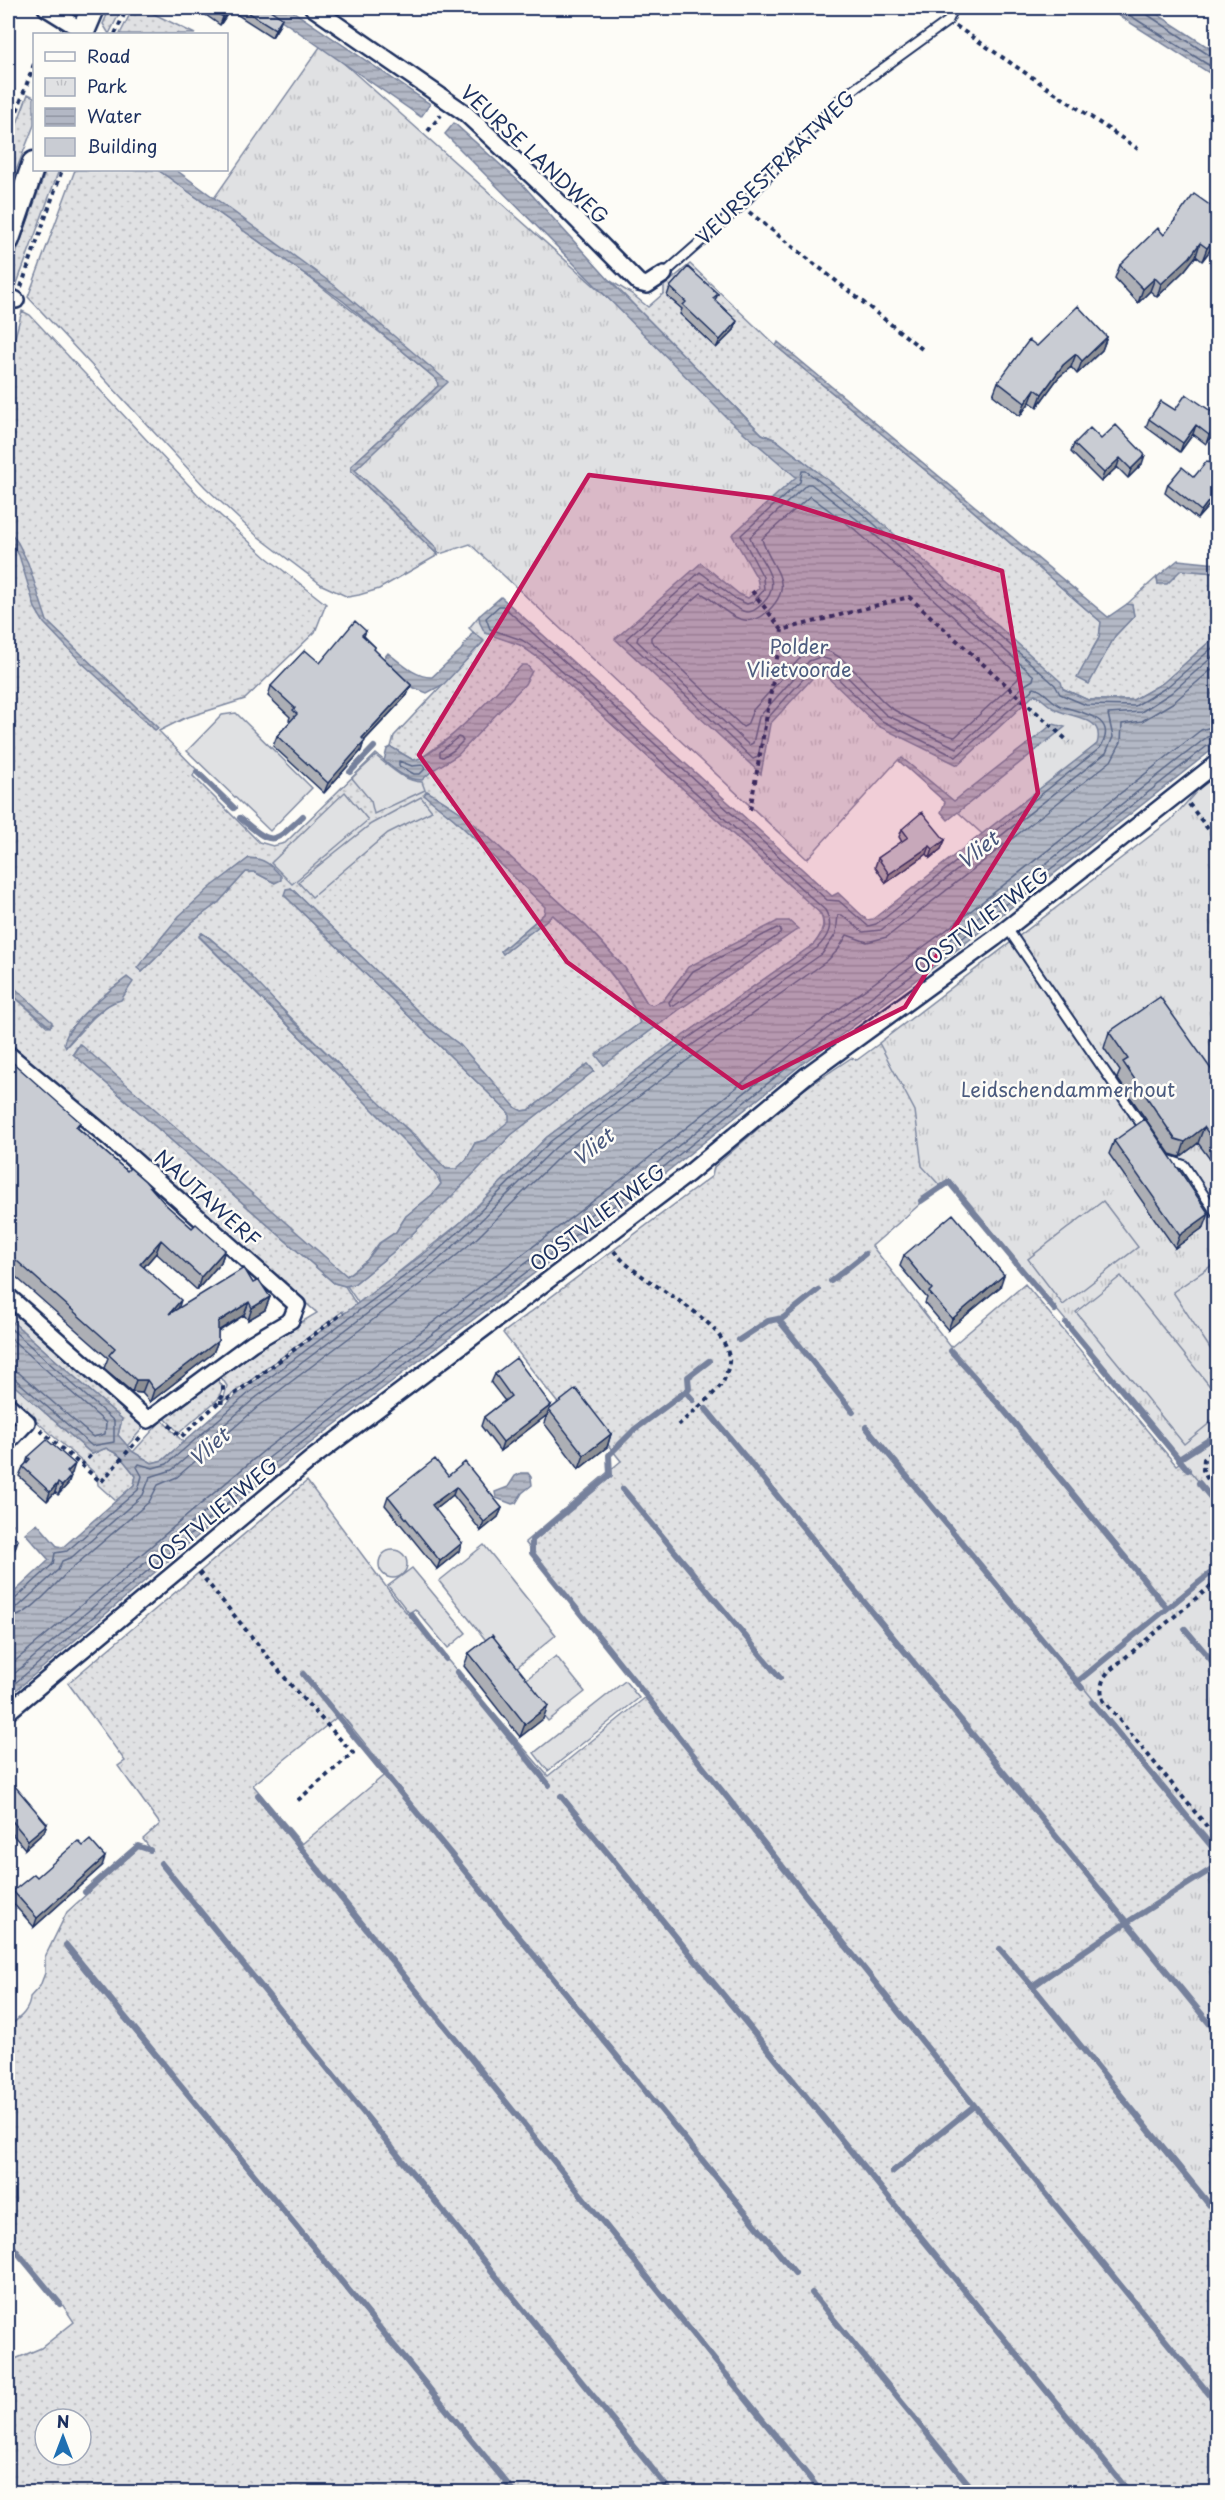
<svg xmlns="http://www.w3.org/2000/svg" width="1225" height="2500" viewBox="0 0 1225 2500" font-family="'Playpen Sans',sans-serif">
<defs>
<pattern id="grass-dots" width="8" height="8" patternUnits="userSpaceOnUse" patternTransform="scale(1.5)"><rect width="8" height="8" fill="#e0e1e3"/><path d="M2 2h.1M6 6h.1" fill="none" stroke="#c0c1c5" stroke-width="1.8" stroke-linecap="round"/></pattern>
<pattern id="park-tufts" width="24" height="20" patternUnits="userSpaceOnUse" patternTransform="scale(1.5)"><rect width="24" height="20" fill="#e0e1e3"/><path d="M3 7l-1-3M5 7V3M7 7l1-3M15 17l-1-3M17 17v-4M19 17l1-3" fill="none" stroke="#c0c1c5"/></pattern>
<pattern id="water-rules" width="6" height="5" patternUnits="userSpaceOnUse" patternTransform="scale(1.5)"><rect width="6" height="5" fill="#b3b8c5"/><path d="M0 2.5h6" fill="none" stroke="#9196a3"/></pattern>
</defs>
<rect width="100%" height="100%" fill="#fdfcf7"/>
<filter id="ink" filterUnits="userSpaceOnUse"><feTurbulence type="fractalNoise" baseFrequency=".0167" numOctaves="2"/><feDisplacementMap in="SourceGraphic" scale="12" xChannelSelector="R" yChannelSelector="G"/><feConvolveMatrix kernelMatrix="1 2 1 2 8 2 1 2 1" color-interpolation-filters="sRGB"/></filter>
<g filter="url(#ink)">
<!-- grass -->
<path fill="url(#grass-dots)" stroke="#7e88a0" stroke-width="1.5" fill-rule="evenodd" d="M110 8H122L109 34 103 24Z
M133 8H142L195 34H120Z
M28 94 34 97V125L8 191V148Z
M46 170H59L15 289 10 279 11 268Z
M75 170H158L343 301 437 380 438 386 351 466V471L438 555 379 589 359 595 348 597 322 585 256 535 205 487 28 297Z
M690 264 776 346 948 489 1101 622 1099 638 1092 650 1089 683 1115 636 1134 616 1132 605 1127 604 1157 577 1158 584 1181 570 1217 573V635L1163 683 1133 700H1088L1062 688 868 511 776 440 762 434 609 280 632 294 648 307 664 293V286Z
M22 311 30 315 199 496 266 557 326 604 315 632 245 699 185 718 159 731 196 769 193 776 259 842 273 846 285 843 376 754 402 775C450 767 456 758 487 723L458 731 420 759 413 760 391 747 394 736 483 642 469 628 479 616C481 639 504 636 520 645 527 649 533 655 540 659L793 888C813 906 836 917 814 944L684 1035 547 1137 461 1222 359 1304 347 1286 354 1284 392 1253 448 1200 511 1135 594 1071 588 1064 529 1110 522 1111 516 1108 460 1045 428 1021 291 888 284 895 509 1113 510 1121 486 1140 475 1143 466 1160 456 1170 446 1169 416 1136 386 1111 210 938 202 933 199 937 432 1168 441 1184 432 1195 406 1216 396 1232 379 1243 367 1260 346 1276 79 1044 73 1054 334 1283 345 1286 357 1306 345 1314 343 1311 223 1401 227 1386 219 1374 256 1349 317 1313 8 1042V991L48 1027 53 1024 8 982V363ZM426 791C462 810 490 839 519 866 565 907 617 948 647 1003L652 1006 663 1001 689 967 798 929 680 1009 604 1065 597 1055 640 1023C625 980 585 946 553 915L503 954 501 951 544 914 546 907 454 819 425 795ZM249 858 275 883 254 872H246L219 902 191 923 142 972 138 968C168 924 207 890 249 858ZM127 978 113 1001 93 1018 66 1047 68 1031 110 990Z
M1027 935 951 1177 872 1246 951 1347 1025 1284 1176 1465 1217 1437V2492H513L66 1942 65 1948 512 2492H8V2362L41 2348 74 2322 62 2304 8 2238V2027C18 2019 30 2011 30 1997L40 1986 45 1973V1957L67 1912 138 1848 152 1851 143 1839 160 1824 118 1766 125 1761 68 1683 307 1481 399 1604 548 1776 646 1697 525 1542 621 1461 571 1399 560 1406 503 1333 712 1176 714 1167 800 1092 851 1058 857 1060ZM341 1714 388 1772 302 1844 253 1785ZM45 2419H81V2455H45Z
M8 1305 142 1423 143 1428 127 1446 118 1435 122 1419 8 1318Z
M216 1377 223 1387 218 1399 179 1433 164 1417Z
M8 1380 92 1454 106 1448 119 1455 136 1476 134 1485 116 1501 98 1485 97 1475 8 1396Z
M162 1420 183 1442 163 1460 152 1463 133 1452Z"/>
<!-- park -->
<path fill="url(#park-tufts)" stroke="#7e88a0" stroke-width="1.5" d="M322 44 1056 696 1115 728 989 840 899 759 807 859 470 544 440 554 353 471 354 466 444 383 212 201Z
M1217 773V1504L952 1183 943 1189 922 1166 915 1111 879 1043 1171 820 1204 783Z
M1217 1570V1851L1079 1682Z
M1217 1864V2218L1032 1990 1126 1921Z"/>
<!-- pitch -->
<path fill="#e0e1e3" stroke="#7e88a0" stroke-width="1.5" d="M236 713 312 788 270 831 187 751 222 715Z
M376 756C390 767 403 781 422 782L425 790 374 814 371 801 352 778Z
M345 792 368 820 292 884 271 863Z
M421 797 432 811 388 833 312 897 298 882 371 824Z
M1103 1201 1138 1247 1063 1305 1028 1259Z
M1217 1262V1359L1173 1292Z
M1121 1276 1217 1395V1417L1184 1444 1076 1312Z
M484 1545 556 1635 511 1672 439 1581Z
M379 1564a14 14 0 1 1 28 0a14 14 0 1 1-28 0Z
M412 1568 466 1633 448 1648 415 1609 409 1613 388 1586Z
M556 1656 585 1692 548 1721 519 1685Z
M625 1681 639 1698 548 1771 534 1753Z"/>
<!-- water -->
<path fill="url(#water-rules)" stroke="#76819c" stroke-width="1.5" d="M264 8H288L430 104 421 117Z
M1107 8H1148L1217 53V78Z
M454 123 524 186 609 280 762 434 776 440 868 511 1061 682 1063 689 1088 700H1133L1163 683 1217 635V746L958 949 802 1064 644 1190 279 1467 8 1697V1598L49 1560 25 1533 37 1523 57 1546 63 1547 134 1485 136 1476 119 1455 106 1448 92 1454 8 1380V1318L122 1419 118 1435 133 1452 152 1463 163 1460 245 1388 430 1249 461 1222 547 1137 684 1035 814 944C822 934 827 927 821 914L540 659 520 645 485 633 480 623 479 616 501 597 832 896 838 893 867 920 873 919 882 912 1097 744C1105 718 1076 718 1059 711 1050 708 1043 699 1035 694L958 765 878 726 820 670 770 724 761 774 615 639 701 563 739 594 748 598 759 588 757 578 732 535 796 477 730 421 445 134Z
M158 170H176L334 285 448 382 355 470 437 548 438 555 351 471V466L438 386 437 380 343 301Z
M778 342 1108 617 1127 604 1132 605 1134 616 1115 636 1089 684 1077 678 1099 638 1101 622 948 489 776 346Z
M8 529 18 543 28 563 47 621 158 728 155 730 81 662 44 623 35 608 19 555 8 539Z
M1178 560 1217 564V573L1181 570 1167 584H1158L1157 577Z
M473 632 484 641 444 684 427 693 412 687 384 658 388 653C401 663 416 678 432 677L461 650Z
M522 665H527L532 671 525 684 458 755 433 770 422 780C406 780 396 771 384 761L387 749 391 747 413 760C437 758 503 685 522 665Z
M1053 724 1065 727 948 820 941 812 945 802 899 761 902 758 954 801Z
M427 791 462 813 586 926 625 968 647 1003 652 1005 663 1001 688 967 778 921H789L798 929 680 1009 604 1065 596 1055 640 1023C627 982 584 944 553 915L503 954 501 951 544 914 545 907 454 819 424 795Z
M249 858C264 858 271 865 281 876V880L275 883 254 872H246L219 902 191 923 142 972 137 968 179 916 211 887Z
M291 888 428 1021 460 1045 516 1108 522 1111 529 1110 588 1064 594 1071 511 1135 448 1200 392 1253 354 1284 345 1286 334 1283 73 1054 80 1044 347 1276 367 1260 380 1243 396 1232 406 1216 432 1195 441 1184 439 1176 199 936 202 933C233 953 268 995 294 1022 344 1071 398 1117 446 1169H456L466 1160 475 1143 486 1140 509 1121V1113L284 895 286 889Z
M127 977 133 982 121 1000C99 1005 79 1031 66 1047L64 1043C69 1021 109 991 127 977Z
M8 982 52 1022 50 1027 8 991Z
M521 1473H528L531 1477 532 1485 522 1493 516 1503 512 1504 496 1498 495 1492 508 1487 515 1476Z"/>
<g fill="none" stroke-linecap="round" stroke-linejoin="round">
<!-- shore -->
<path stroke="#586687" stroke-width="1.5" d="M1118 8 1218 71
M1145 8 1148 15 1212 57H1218
M807 484H811L859 521 1034 676 1033 680 1025 685 957 748 886 715 830 660 820 657 809 661 759 717 753 743 749 745 637 641 638 637 701 582C716 588 726 605 743 611 751 614 757 609 763 603 786 581 757 559 750 537Z
M810 496 853 528 1019 675 1018 679 955 737C944 735 902 715 891 708 868 692 834 630 803 655L753 710 747 725 743 727 651 641V637L701 593C715 600 724 614 740 619 749 622 758 620 766 613 799 583 770 569 762 539Z
M458 737 461 738 463 741 454 750 443 757 440 756V752Z
M399 761 412 766 423 765 425 769 420 774H414L399 766Z
M777 928 781 930 780 934 674 1006 670 1005 669 1002 693 971Z
M8 1326 114 1421V1442L92 1446 14 1378 8 1376
M8 1336 106 1423 105 1434 93 1437 18 1372 8 1369
M8 1602 14 1600 53 1564 55 1553 67 1551 138 1490 142 1476 137 1467 139 1464 153 1468 167 1464 249 1393 434 1254 465 1226 551 1141 687 1039 817 948C829 936 834 925 825 910L544 655 522 640 490 629 486 618 499 606H503L827 900 839 901 868 926 876 924 886 917 1100 748C1120 717 1081 713 1061 706 1051 702 1045 690 1034 688L956 757 882 721 825 666 819 664 814 667 765 721 758 757 753 759 626 639 700 572 736 599 747 604 753 602 764 590 763 577 741 535 800 482 802 471H806L864 515 1055 685 1060 694 1086 705 1135 706 1167 687 1218 643
M8 1609 19 1606 58 1570 62 1561 72 1557 143 1495 150 1477 172 1470 254 1399 438 1260 470 1231 556 1147 692 1045 822 954 836 934 838 915H842L863 932 881 930 1106 753 1113 737 1108 714 1141 712 1171 693 1218 652
M8 1618C32 1617 59 1577 78 1563L149 1502 158 1485 177 1477 259 1406 444 1266 477 1238 562 1154 697 1053 827 961 838 950 847 935 867 942 887 937 1111 761 1121 742 1122 724 1142 721 1174 702 1218 664
M8 1667 266 1449 630 1173 788 1046 945 931 1201 730 1218 725
M8 1679 271 1456 636 1180 794 1053 950 939 1207 737 1218 734
M8 1689 276 1462 640 1186 798 1059 955 944 1211 743 1218 742"/>
<!-- stream -->
<path stroke="#76819c" stroke-width="6" d="M197 772 234 808
M350 772 374 747
M240 818C273 846 272 845 303 816
M1215 1054 1218 1052
M921 1201 949 1182 1055 1310
M831 1281 865 1254
M778 1319 853 1412
M1066 1323 1188 1470
M739 1340 768 1321 783 1318 818 1290
M951 1351 1002 1408 1167 1608
M709 1361 688 1377 689 1389 634 1430 609 1455 610 1475 532 1540V1553L925 2045 1218 2405
M686 1392 693 1400
M706 1409 1218 2034
M866 1427 1082 1688
M1179 1459 1218 1434
M1199 1483 1218 1506
M623 1489 780 1678
M411 1614 446 1659
M1185 1629 1218 1668
M457 1672 549 1785
M303 1674 795 2273
M1077 1682 1218 1567
M1092 1702 1218 1854
M258 1795 821 2492
M561 1796 1129 2492
M161 1863 671 2492
M85 1892 138 1846 150 1850
M66 1945 514 2492
M1000 1949 1037 1992 1218 2215
M1032 1986 1126 1923 1218 1865
M892 2172 974 2106
M8 2241 60 2304
M812 2293 975 2492"/>
<!-- service casing -->
<g stroke="#1b2f5e" stroke-width="12">
<path id="service" d="M664 274 741 206 839 100 948 21 954 8
M1007 928 1145 1130
M1166 1159 1184 1165 1218 1216"/>
</g>
<!-- minor casing -->
<g stroke="#1b2f5e" stroke-width="20">
<path id="minor" d="M46 8 83 31
M313 8 465 113 546 189 639 283 647 285 664 274
M8 296 16 300
M8 1054 109 1138 297 1305 291 1320 252 1343 148 1420 8 1296
M8 1405 27 1422 8 1442
M8 1712 310 1460 604 1238 688 1174 807 1075 995 938 1218 762"/>
</g>
<!-- secondary casing -->
<g stroke="#1b2f5e" stroke-width="27">
<path id="secondary" d="M82 34 93 8
M8 239 34 163"/>
</g>
<!-- path -->
<path stroke="#1b2f5e" stroke-width="4" stroke-dasharray="4.5 4.5" stroke-linecap="butt" d="M956 26 1138 149
M115 34 127 8
M428 131 441 115
M8 136 34 64
M749 212 922 349
M21 287 62 170
M8 328 12 314
M752 591 782 630 909 597 1069 742
M1189 804 1218 842
M750 810 782 630
M614 1251C641 1286 723 1314 729 1358 730 1364 726 1375 724 1380 719 1392 685 1418 675 1428
M219 1402H224L343 1313
M169 1425 181 1437 219 1402 223 1395V1383
M40 1430 101 1482 143 1434
M1218 1446 1204 1459 1203 1470 1207 1478 1218 1491
M81 1465 92 1454
M199 1572 294 1689 353 1753 297 1801
M1218 1580 1108 1672C1101 1681 1100 1688 1103 1700L1218 1840"/>
<!-- service -->
<use href="#service" stroke="#fdfcf7" stroke-width="8"/>
<!-- minor -->
<use href="#minor" stroke="#fdfcf7" stroke-width="15"/>
<!-- secondary -->
<use href="#secondary" stroke="#fdfcf7" stroke-width="22"/>
</g>
<!-- wall -->
<path fill="#adafb5" stroke="#1b2f5e" stroke-width="1.5" d="M205 8H267L279 26 272 37 230 10 220 25 203 13Z
M1218 211V240L1202 261 1196 256 1185 270 1157 297 1150 291 1138 303 1115 278 1120 265 1164 235Z
M670 287 718 294 715 300 734 330 716 348 680 314 682 309 667 296Z
M1107 337 1102 350 1077 374 1071 367 1058 378 1037 407 1030 402 1020 416 993 395 998 382 1037 346Z
M1175 410 1218 416V427L1206 444 1193 434 1180 452 1146 427 1149 419Z
M1101 439 1142 464 1128 478 1117 467 1101 482 1071 452 1074 444Z
M1218 470V508L1211 503 1197 519 1165 493 1168 484Z
M366 631 364 636 375 647 374 650 411 685 407 695 364 741 361 751 324 793 273 746 277 736 291 721 289 720 290 717 268 696 271 686 320 663Z
M902 829 945 840 941 849 930 858 927 854 886 883 875 867 878 858 902 842 899 837Z
M1109 1032 1218 1079V1170L1198 1143 1180 1157 1170 1154 1117 1078 1120 1071 1104 1048Z
M8 1064 80 1122 78 1128 192 1228 225 1250 221 1262 197 1290 156 1253 144 1267 178 1309 253 1283 270 1297 265 1310 248 1320 244 1315 218 1332V1341L213 1353 150 1402 142 1393 132 1392 104 1368 108 1358 8 1270Z
M1114 1141 1204 1227 1175 1248 1109 1154Z
M904 1255 1000 1287 948 1330 925 1303 927 1298 900 1266Z
M495 1374 550 1409 611 1434 607 1447 579 1469 544 1423 547 1415 500 1451 481 1426 484 1417 505 1401 491 1383Z
M28 1457 72 1473 70 1475 68 1484 58 1495 55 1492 47 1501 19 1476 23 1467 26 1464Z
M448 1476 502 1508 498 1517 481 1531 453 1495 435 1509 459 1551 437 1569 385 1505 388 1496Z
M469 1653 543 1719 520 1737 464 1666Z
M8 1778 44 1832 25 1849 8 1829Z
M102 1866 34 1927 10 1900 13 1891 37 1877Z"/>
<!-- shaded-wall -->
<path fill="#8d8f94" stroke="#1b2f5e" stroke-width="1.5" d="M229 8H231L230 10 220 25 223 17Z
M282 18 279 26 272 37 275 29Z
M1218 234V240L1202 261 1207 248Z
M1200 243 1196 256 1185 270 1157 297 1161 284Z
M1155 278 1150 291 1138 303 1143 289Z
M737 321 734 330 716 348 720 340Z
M1107 337 1102 350 1077 374 1082 361Z
M1076 354 1071 367 1058 378 1037 407 1042 394 1063 365Z
M1035 389 1030 402 1020 416 1025 403Z
M1218 423V427L1206 444 1209 435Z
M1196 425 1193 434 1180 452 1183 443Z
M1145 455 1142 464 1128 478 1131 469Z
M1120 458 1117 467 1101 482 1104 473Z
M1214 494 1211 503 1197 519 1201 511Z
M411 685 407 695 364 741 361 751 324 793 328 783 362 738Z
M945 840 941 849 930 858 933 849Z
M930 846 927 854 886 883 889 874Z
M1204 1127 1198 1143 1180 1157 1185 1142Z
M1209 1214 1204 1227 1175 1248 1180 1235Z
M161 1240 156 1253 135 1277 140 1264Z
M225 1250 221 1262 197 1290 201 1277Z
M1004 1275 1000 1287 948 1330 952 1319Z
M270 1297 265 1310 248 1320 252 1308Z
M181 1300 177 1313 169 1314Z
M249 1302 244 1315 213 1334 218 1322Z
M218 1341 213 1353 150 1402 154 1390Z
M136 1380H147L142 1393 132 1392Z
M551 1405 547 1415 500 1451 503 1442Z
M611 1434 607 1447 579 1469 584 1455Z
M75 1464 72 1473 64 1481 67 1472Z
M71 1476 68 1484 58 1495 62 1486Z
M58 1483 55 1492 47 1501 50 1492Z
M456 1487 453 1495 429 1514 432 1505Z
M502 1508 498 1517 481 1531 484 1522Z
M12 1525 8 1533V1534V1527Z
M18 1540 15 1549 8 1556V1550Z
M462 1543 459 1551 437 1569 440 1561Z
M548 1706 543 1719 520 1737 525 1724Z
M47 1824 44 1832 25 1849 28 1840Z
M105 1857 102 1866 34 1927 37 1918Z"/>
<!-- building -->
<path fill="#c9ccd3" stroke="#1b2f5e" stroke-width="1.5" d="M209 8H229L223 17Z
M241 8H267L282 18 275 29Z
M1194 194 1218 211V234L1207 248 1200 243 1190 257 1161 284 1155 278 1143 289 1120 265 1158 228 1164 235Z
M688 267 718 294 713 298 737 321 720 340 683 305 686 302 670 287Z
M1078 306 1107 337 1082 361 1076 354 1063 365 1042 394 1035 389 1025 403 998 382 1029 340 1037 346Z
M1186 394 1218 416V423L1209 435 1196 425 1183 443 1149 419 1161 401 1175 410Z
M1116 425 1145 455 1131 469 1120 458 1104 473 1074 444 1090 428 1101 439Z
M1207 461 1218 470V496L1214 494 1201 511 1168 484 1182 467 1194 477Z
M355 621 366 631 362 635 375 647 374 649 411 685 362 738 365 741 328 783 277 736 297 714 293 710 295 708 271 686 305 650 320 663Z
M922 812 945 840 933 849 930 846 889 874 878 858 908 837 902 829Z
M1160 997 1218 1079V1147L1204 1127 1185 1142 1175 1139 1123 1062 1128 1059 1109 1032Z
M11 1061 80 1122 76 1127 106 1153 127 1171 130 1168 145 1181 166 1205 192 1228 196 1224 225 1250 201 1277 161 1240 140 1264 181 1300 169 1314 244 1268 253 1283 259 1280 270 1297 252 1308 249 1302 218 1322V1341L154 1390 147 1380H136L109 1355 115 1348 8 1253V1064Z
M1145 1119 1209 1214 1180 1235 1114 1141Z
M953 1214 1004 1275 952 1319 929 1292 932 1289 904 1255Z
M516 1358 551 1405 503 1442 484 1417 511 1396 495 1374Z
M576 1389 611 1434 584 1455 549 1410Z
M47 1440 75 1464 67 1472 71 1476 62 1486 58 1483 50 1492 23 1467 30 1459 28 1457Z
M435 1459 448 1476 465 1462 502 1508 484 1522 456 1487 432 1505 462 1543 440 1561 388 1496Z
M8 1520 12 1525 8 1527Z
M8 1531 18 1540 8 1550Z
M492 1635 548 1706 525 1724 469 1653Z
M8 1778 47 1824 28 1840 8 1816Z
M90 1840 105 1857 37 1918 13 1891 34 1874 37 1877 78 1841 83 1846Z"/>
</g>
<!-- marked area -->
<path fill="#c2185b" fill-opacity="0.2" stroke="#c2185b" stroke-width="4.5" stroke-linejoin="round" d="M589 475 771 498 1002 571 1038 793 905 1007 742 1088 567 962 419 755Z"/>
<g text-anchor="middle" dominant-baseline="central" stroke-width="5" stroke-linejoin="round" paint-order="stroke">
<!-- street labels -->
<g font-size="20" fill="#1b2f5e" stroke="#fdfcf7">
<text transform="translate(535 154) rotate(43)">VEURSE LANDWEG</text>
<text transform="translate(775 167) rotate(-44)">VEURSESTRAATWEG</text>
<text transform="translate(981 920) rotate(-37)">OOSTVLIETWEG</text>
<text transform="translate(208 1198) rotate(42)">NAUTAWERF</text>
<text transform="translate(597 1217) rotate(-37)">OOSTVLIETWEG</text>
<text transform="translate(212 1514) rotate(-40)">OOSTVLIETWEG</text>
</g>
<!-- park labels -->
<g font-size="20" fill="#4c5c7f" stroke="#fdfcf7">
<text x="799" y="646">Polder<tspan x="799" dy="23">Vlietvoorde</tspan></text>
<text x="1068" y="1089">Leidschendammerhout</text>
</g>
<!-- water labels -->
<g font-size="21" font-style="italic" fill="#49587d" stroke="#fdfcf7">
<text transform="translate(977 849) rotate(-38)">Vliet</text>
<text transform="translate(592 1146) rotate(-38)">Vliet</text>
<text transform="translate(208 1446) rotate(-41)">Vliet</text>
</g>
</g>
<!-- margin -->
<rect width="1225" height="2500" fill="none" stroke="#fdfcf7" stroke-width="30"/>
<rect x="15" y="15" width="1195" height="2470" fill="none" stroke="#1b2f5e" stroke-width="2" filter="url(#ink)"/>
<!-- legend -->
<rect x="33" y="33" width="195" height="138" fill="#fdfcf7" stroke="#a3aaba" stroke-width="1.5"/>
<rect x="45" y="52" width="30" height="9" fill="#fdfcf7" stroke="#a3aaba" stroke-width="1.5"/>
<text x="87" y="63" font-size="18" fill="#1b2f5e">Road</text>
<rect x="45" y="78" width="30" height="18" fill="url(#park-tufts)" stroke="#a3aaba" stroke-width="1.5"/>
<text x="87" y="93" font-size="18" fill="#1b2f5e">Park</text>
<rect x="45" y="108" width="30" height="18" fill="url(#water-rules)" stroke="#a3aaba" stroke-width="1.5"/>
<text x="87" y="123" font-size="18" fill="#1b2f5e">Water</text>
<rect x="45" y="138" width="30" height="18" fill="#c9ccd3" stroke="#a3aaba" stroke-width="1.5"/>
<text x="87" y="153" font-size="18" fill="#1b2f5e">Building</text>
<!-- north arrow -->
<g transform="translate(63 2437)"><circle r="28" fill="#fdfcf7" stroke="#a3aaba" stroke-width="1.5"/>
<path d="M0-4.5L10 22L0 15L-10 22Z" fill="#1f6fb2"/>
<text y="-9" font-size="16" font-weight="bold" text-anchor="middle" fill="#1b2f5e">N</text>
</g>
</svg>
